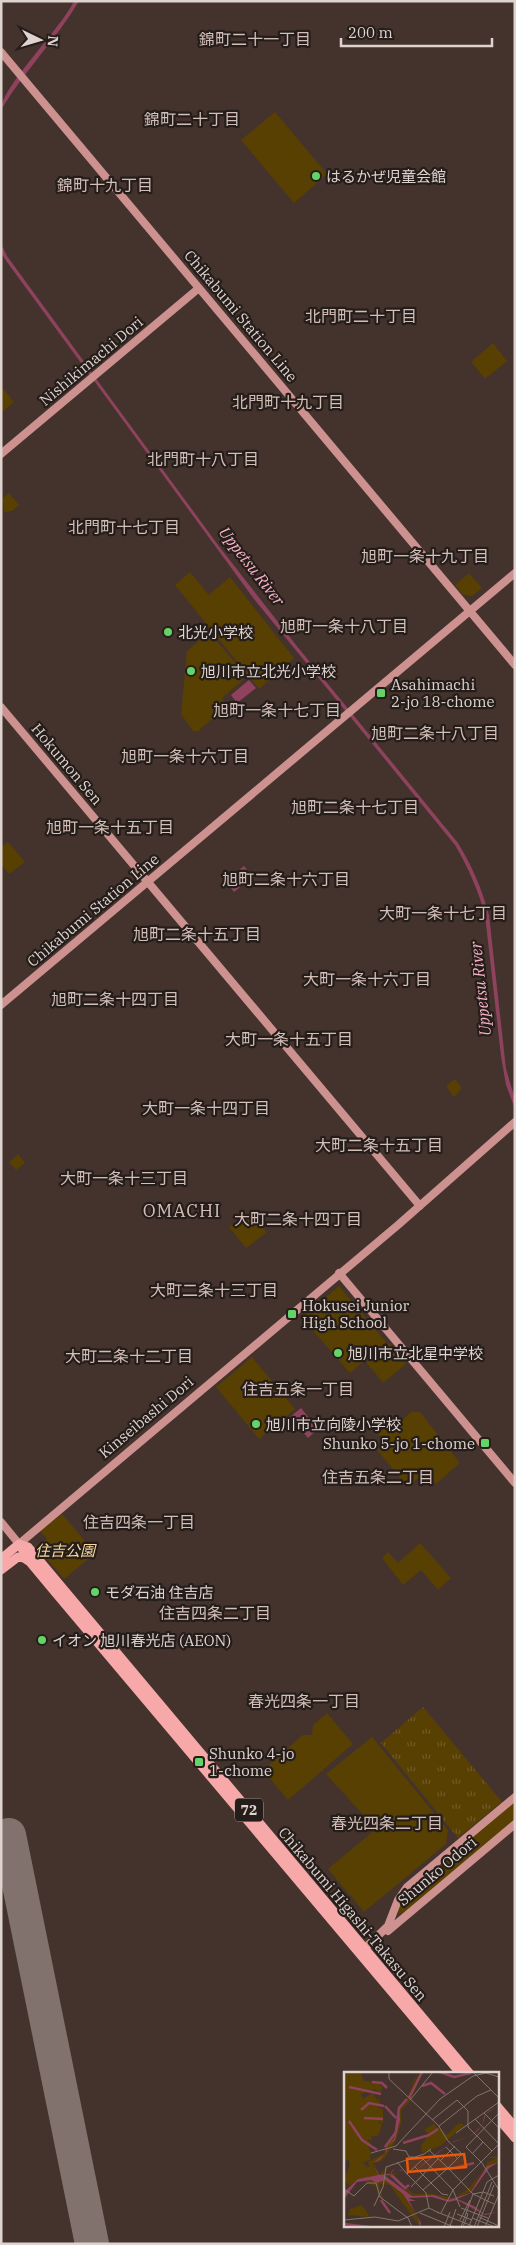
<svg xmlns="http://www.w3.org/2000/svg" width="516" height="2245" viewBox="0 0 516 2245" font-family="'IBM Plex Serif','Noto Sans JP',serif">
<defs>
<pattern id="grass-tufts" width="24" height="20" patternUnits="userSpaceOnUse" patternTransform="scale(1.25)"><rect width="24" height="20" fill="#583f02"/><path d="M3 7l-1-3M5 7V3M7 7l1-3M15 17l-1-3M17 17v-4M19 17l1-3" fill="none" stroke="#705a26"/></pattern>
</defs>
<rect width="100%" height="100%" fill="#44332d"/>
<!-- grass -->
<path fill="url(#grass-tufts)" d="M423 1707 502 1802 458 1838 381 1743Z"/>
<!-- park -->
<path fill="#583f02" d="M275 112 327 174 294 203 241 140Z
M493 343 507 361 485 379 471 362Z
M1 386 14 402 1 413Z
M9 493 19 505 12 511 4 512 3 498Z
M190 572 209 595 230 577 294 658 259 689 175 585Z
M469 573 482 588 472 596 463 595 455 585Z
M209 632 243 672 242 681 222 698 228 706 198 731H193L181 714 187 651Z
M8 842 25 862 9 874 1 864V847Z
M455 1079 462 1088 454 1097 446 1086Z
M18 1154 25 1163 16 1170 9 1162Z
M250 1211 267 1232 246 1248 229 1227Z
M339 1286 386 1342 350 1373 302 1318Z
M389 1343 406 1364 383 1383 366 1362Z
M252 1357 295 1409 259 1439 216 1387Z
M411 1412H420L460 1463 436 1484 425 1472 408 1487 377 1450 386 1443 378 1434 392 1422 396 1426Z
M62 1514 95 1553 64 1579 37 1547 47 1539 40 1531Z
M420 1543 451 1578 438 1590 421 1570 403 1585 382 1558 388 1552 398 1563Z
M327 1713 353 1744 288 1800 263 1770 303 1735H312L313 1725Z
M372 1737 448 1830 446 1844 364 1912 328 1869 376 1829 326 1774Z
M515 1800V1820L403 1914 398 1913C398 1902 405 1894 412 1886Z"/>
<!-- water -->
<path fill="#8e425d" d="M74 1H79C56 40 24 71 1 110 1 87 61 29 74 1Z
M1 244 7 256 88 367 93 364 89 369 218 545 296 645 458 843C472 866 482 889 489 915L506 1069 515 1099V1109L506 1085 501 1056 485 915C478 890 468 867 455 845L254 599 7 262 1 253Z
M249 680 256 688 237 703 231 695Z
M244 866 253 877 234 892 225 881Z
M301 1408 318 1429 308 1438 290 1417Z"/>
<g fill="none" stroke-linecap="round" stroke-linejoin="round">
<!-- runway -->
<path stroke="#81726e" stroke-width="34" d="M9 1835 92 2244"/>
<!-- secondary -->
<path stroke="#cd9190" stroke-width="8" d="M1 52 515 665
M1 454 199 288
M1 707 420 1206
M1 1005 515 573
M339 1273 515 1483
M1 1522 19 1544 398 1225 515 1122
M388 1931 515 1824
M360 1953 388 1926 398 1900 407 1887 515 1797"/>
<!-- primary -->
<path stroke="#f6a9a8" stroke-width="9" d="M19 1544 28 1547 470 2074
M19 1544 30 1562 55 1592 461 2074
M1 1559 19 1544
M1 1570 18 1557 24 1558 30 1562
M497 2106 515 2127
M497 2117 515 2138"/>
</g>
<!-- markers -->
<g fill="#64d468" stroke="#251d1a" stroke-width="2">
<circle cx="316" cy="176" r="5"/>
<circle cx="168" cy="632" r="5"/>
<circle cx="191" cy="671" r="5"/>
<rect x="376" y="688" width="10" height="10" rx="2.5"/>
<rect x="287" y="1309" width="10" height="10" rx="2.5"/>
<circle cx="338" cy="1353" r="5"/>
<circle cx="256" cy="1424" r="5"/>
<rect x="480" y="1438" width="10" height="10" rx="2.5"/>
<circle cx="95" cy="1592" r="5"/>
<circle cx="42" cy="1640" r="5"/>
<rect x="194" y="1757" width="10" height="10" rx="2.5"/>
</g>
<g text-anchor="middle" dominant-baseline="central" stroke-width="4.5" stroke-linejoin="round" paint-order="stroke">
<!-- shield labels -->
<rect fill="#251d1a" stroke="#a69c99" stroke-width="1" x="235" y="1798.5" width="28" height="23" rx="4"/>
<g font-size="14" font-weight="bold" fill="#ded3cf">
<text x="249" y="1810">72</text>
</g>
<!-- poi labels -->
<g font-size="15" fill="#ded3cf" stroke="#251d1a" text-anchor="start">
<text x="326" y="176">はるかぜ児童会館</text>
<text x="178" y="632">北光小学校</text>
<text x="201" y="671">旭川市立北光小学校</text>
<text x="391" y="684">Asahimachi<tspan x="391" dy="17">2-jo 18-chome</tspan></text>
<text x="302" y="1305">Hokusei Junior<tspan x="302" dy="17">High School</tspan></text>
<text x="348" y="1353">旭川市立北星中学校</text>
<text x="266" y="1424">旭川市立向陵小学校</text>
<text x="475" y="1443" text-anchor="end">Shunko 5-jo 1-chome</text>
<text x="105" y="1592">モダ石油 住吉店</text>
<text x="52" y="1640">イオン 旭川春光店 (AEON)</text>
<text x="209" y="1753">Shunko 4-jo<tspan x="209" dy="17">1-chome</tspan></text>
</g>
<!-- street labels -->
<g font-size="15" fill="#ded3cf" stroke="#251d1a">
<text transform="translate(241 316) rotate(50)">Chikabumi Station Line</text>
<text transform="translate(91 361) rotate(-40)">Nishikimachi Dori</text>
<text transform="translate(67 764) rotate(50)">Hokumon Sen</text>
<text transform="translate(93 910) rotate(-40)">Chikabumi Station Line</text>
<text transform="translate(146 1417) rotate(-40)">Kinseibashi Dori</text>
<text transform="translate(437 1871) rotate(-40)">Shunko Odori</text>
<text transform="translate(353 1914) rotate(50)">Chikabumi Higashi-Takasu Sen</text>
</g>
<!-- park labels -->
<g font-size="15" font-style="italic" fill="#f9d99f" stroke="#251d1a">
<text x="65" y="1550">住吉公園</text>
</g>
<!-- neighbourhood labels -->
<g font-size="16" fill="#d4bfb8" stroke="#251d1a">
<text x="255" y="39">錦町二十一丁目</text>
<text x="192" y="119">錦町二十丁目</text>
<text x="105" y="185">錦町十九丁目</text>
<text x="361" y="316">北門町二十丁目</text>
<text x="288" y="402">北門町十九丁目</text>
<text x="203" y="459">北門町十八丁目</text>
<text x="124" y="527">北門町十七丁目</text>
<text x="425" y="556">旭町一条十九丁目</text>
<text x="344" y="626">旭町一条十八丁目</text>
<text x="277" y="710">旭町一条十七丁目</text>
<text x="435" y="733">旭町二条十八丁目</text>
<text x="185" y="756">旭町一条十六丁目</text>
<text x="355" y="807">旭町二条十七丁目</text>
<text x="110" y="827">旭町一条十五丁目</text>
<text x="286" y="879">旭町二条十六丁目</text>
<text x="443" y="913">大町一条十七丁目</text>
<text x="197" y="934">旭町二条十五丁目</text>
<text x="367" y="979">大町一条十六丁目</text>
<text x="115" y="999">旭町二条十四丁目</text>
<text x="289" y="1039">大町一条十五丁目</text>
<text x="206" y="1108">大町一条十四丁目</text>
<text x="379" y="1145">大町二条十五丁目</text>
<text x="124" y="1178">大町一条十三丁目</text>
<text x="298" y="1219">大町二条十四丁目</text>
<text x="214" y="1290">大町二条十三丁目</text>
<text x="129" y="1356">大町二条十二丁目</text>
<text x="298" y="1389">住吉五条一丁目</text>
<text x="378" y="1477">住吉五条二丁目</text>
<text x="139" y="1522">住吉四条一丁目</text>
<text x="215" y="1613">住吉四条二丁目</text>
<text x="304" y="1701">春光四条一丁目</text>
<text x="387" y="1823">春光四条二丁目</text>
</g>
<!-- water labels -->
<g font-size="16" font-style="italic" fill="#f7b3c7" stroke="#251d1a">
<text transform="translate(252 566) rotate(52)">Uppetsu River</text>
<text transform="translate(480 989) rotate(-96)">Uppetsu River</text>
</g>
<!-- quarter labels -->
<g font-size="18" letter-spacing="1" fill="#d4bfb8" stroke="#251d1a">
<text x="182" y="1210">OMACHI</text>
</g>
</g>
<!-- overview -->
<g transform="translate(344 2072)">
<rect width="155" height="155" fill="#44332d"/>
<path d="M77 0 71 7 64 27 55 37V51L50 66 42 75 51 68 56 53V37L64 29 72 7 79 0 66 29 57 38V51L52 68 42 84 36 90 30 91 34 99 29 91 43 82V78L34 87H31L40 81 42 75 50 66 54 38 63 28 70 7ZM150 84 155 86 154 90 143 94 126 120 104 128 90 123 68 124 49 105 35 103 52 88 39 102 47 101 54 102 50 103 69 122H88L110 126 124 117 139 100 143 90 151 87V86H146L145 85ZM40 107 50 112 59 122 74 146 76 155 46 113 35 112 41 135 33 115 19 109ZM18 133 26 145 4 143 6 137Z" fill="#583f02"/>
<path d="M0 0H21L17 2 20 9 32 10 39 15 36 21 31 17 17 22 19 27 29 21 34 30V24L36 32 26 30 39 38V51L34 49 38 53 34 64H27L28 68H23L27 71 24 73 27 80 26 88 19 91 23 95 26 94 24 90 43 80 42 75 52 60 55 37 64 27 71 7 77 0 71 8 64 29 56 37V53L51 68 43 76V82L36 89 28 91 34 103 14 107 5 114 0 108 6 93 4 87 0 89ZM115 51 121 53 96 74 78 81 77 73 82 67 81 65 86 63 80 58 89 52 103 63Z" fill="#583f02"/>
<path d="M65 27 55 38 56 48 51 68 43 75V79L41 82 35 88 29 91 35 103 44 102H47V100L51 96 54 98H58L59 99 63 98 70 100 85 87 108 70H110L124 65 129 62 134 57 138 54 140 45 142 42 144 40 153 35 155 31 153 35 142 42 138 54 131 61 128 63 124 65 108 70 70 100H68L63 98 59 99 54 98 51 96 46 103H40L68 124 90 123 104 128 126 121 143 94 155 90 145 96 127 121 113 127 130 134 140 142 155 140 141 143 113 128 105 130 88 125 64 126 72 129H65L77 151 92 155 77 151 76 155 74 145 59 122 41 108 33 111 27 108 13 110 0 127V120L14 107 34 103 29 91 41 82 43 75 50 67 55 38Z" fill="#8e425d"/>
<path fill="none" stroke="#8e425d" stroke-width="2.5" d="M96 0 110 5 127 1M28 10 38 11 43 16M78 14 87 11 101 22M5 15 37 22M65 26 78 0M41 34 52 46M17 38 25 31 40 34M20 46 39 47M5 49 18 68 33 78M59 71 85 63 94 57M41 75 52 60 55 36 63 27M111 96 130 91M47 103 61 116 65 113M37 128 46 141M0 152 25 155"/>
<path fill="none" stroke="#82736e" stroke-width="1" d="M45 0V7L94 53 104 69 118 82M129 0 155 26M66 28 89 0M140 41 155 56M155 41 122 75 138 91 155 118M131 47 155 72M88 48 113 28 124 39V55L148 79M95 54 133 24 147 18M112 61 155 30M102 75 113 86M49 77 62 79 65 85H70M27 81 52 74 96 27 129 4 142 1 155 5M128 82 139 70M96 89 111 74M53 90 63 102 79 87 109 118M71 95 98 122 104 123M104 96 129 122 139 120 150 124M104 96 119 81M63 102 82 121 85 136M67 115 94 87M0 117 10 124 23 111H32L36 125 64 146 68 155M79 118 104 96 85 78M30 134 39 115 42 95 80 82 87 77M116 135 109 118 155 72M117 136 144 146M93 140 131 155M76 141 110 155M97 141 109 118M113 142 128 148M135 145 155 154M128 146 151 155M0 148 31 145 54 149 85 136 95 141M116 148 126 128M106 154 112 137M125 154 143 110 155 103M100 155 106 140M117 155 129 122 150 132M119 155 124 142 122 141M130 155 148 110M133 155 150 113M141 155 155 122"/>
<path fill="#e8590c" fill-opacity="0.15" stroke="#e8590c" stroke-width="2.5" d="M120 82 122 95 64 100 63 87Z"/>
<rect width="155" height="155" fill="none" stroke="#ded3cf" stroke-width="2.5"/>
</g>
<!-- border -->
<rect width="516" height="2245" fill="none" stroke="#ded3cf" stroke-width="5"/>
<!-- north arrow -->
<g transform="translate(40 40) rotate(95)" stroke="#251d1a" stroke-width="4" paint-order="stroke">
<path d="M0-4L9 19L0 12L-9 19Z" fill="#ded3cf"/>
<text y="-8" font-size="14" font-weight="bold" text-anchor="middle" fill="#ded3cf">N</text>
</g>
<!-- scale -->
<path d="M341 38v8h151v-8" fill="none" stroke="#ded3cf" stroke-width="2.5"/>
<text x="348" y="38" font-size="15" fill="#ded3cf" stroke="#251d1a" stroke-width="4" paint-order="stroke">200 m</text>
</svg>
